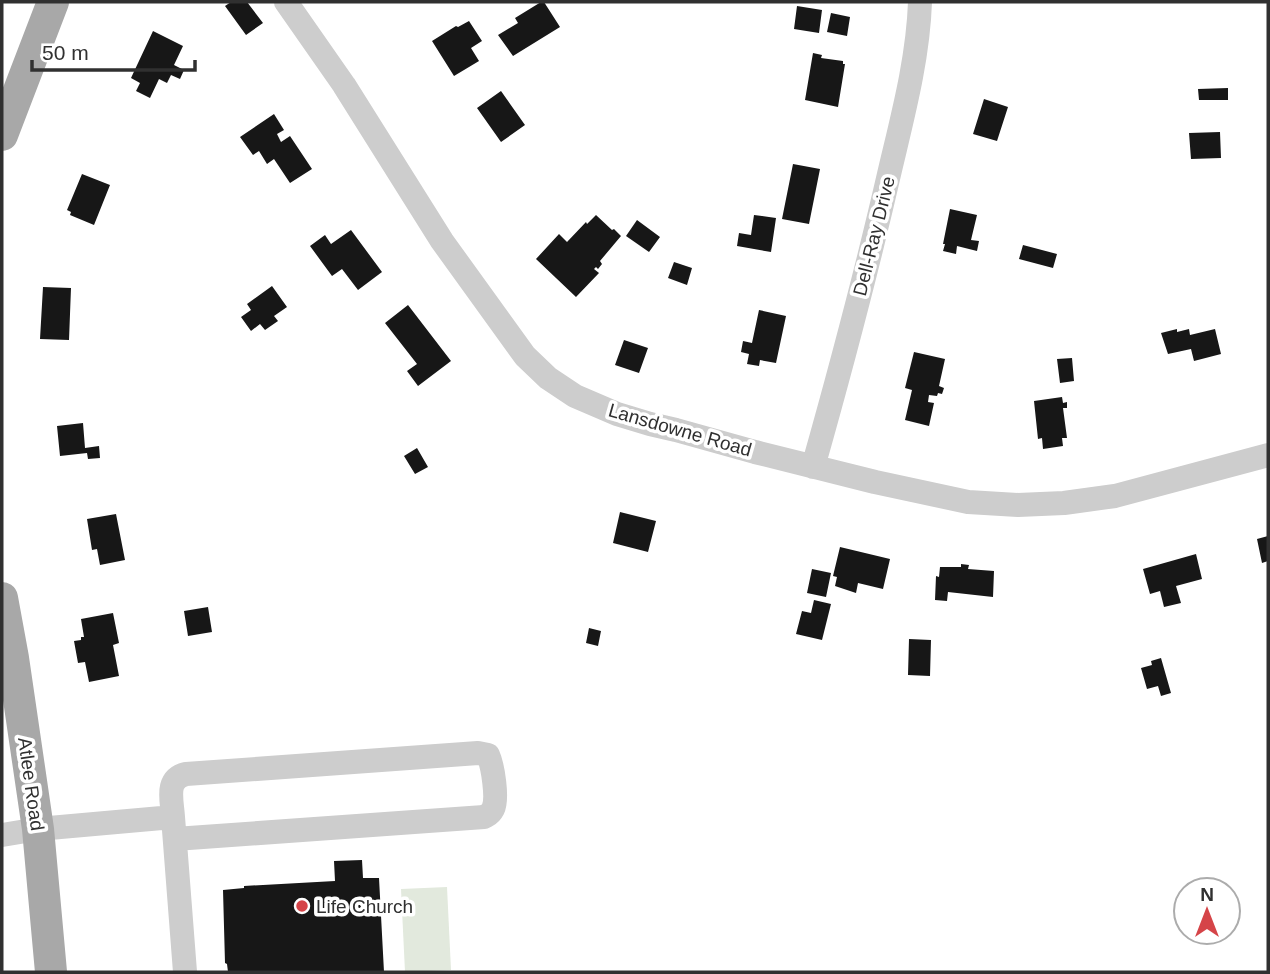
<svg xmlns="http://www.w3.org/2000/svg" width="1270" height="974" viewBox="0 0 1270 974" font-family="Arial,sans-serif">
<rect width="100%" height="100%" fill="#fff"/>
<!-- green -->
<path fill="#e2e9dd" d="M447 887 451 970 405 972 401 889Z"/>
<!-- building -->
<path fill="#171717" d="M231 2H247L263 23 246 35 225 6Z
M541 2H544L560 27 513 56 498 35 518 23 515 18Z
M797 6 822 10 819 33 794 29Z
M831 13 850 17 847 36 827 32Z
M469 21 482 41 471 48 479 61 454 76 432 41 456 26 458 27Z
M153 31 183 46 174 65 184 70 180 79 171 75 167 83 159 79 150 98 136 91 140 83 131 78Z
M813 53 822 55 821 58 843 61V64H845L838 107 805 100Z
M1228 88V100H1199L1198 89Z
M501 91 525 125 501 142 477 108Z
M984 99 1008 107 997 141 973 134Z
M274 114 284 130 277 134 281 142 290 136 312 169 290 183 274 159 267 164 259 151 253 155 240 137Z
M1220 132 1221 158 1191 159 1189 133Z
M793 164 820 169 809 224 782 219Z
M82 174 110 185 94 225 70 215 71 212 67 210Z
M950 209 977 215 971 240 979 241 977 251 957 246 956 254 943 251 945 244H943Z
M596 215 612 230 614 229 621 236 600 261 602 264 598 269 596 267 594 269 599 273 576 297 536 259 559 234 567 242 586 222 587 224Z
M754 215 776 218 771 252 737 246 739 233 751 235Z
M637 220 660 237 649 252 626 236Z
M351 230 382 272 358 290 342 269 332 276 310 246 325 235 331 244Z
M1023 245 1057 254 1053 268 1019 259Z
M674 262 692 268 687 285 668 278Z
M272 286 287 307 274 316 278 321 265 330 260 324 251 331 241 317 251 310 247 304Z
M43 287 71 288 69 340 40 339Z
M408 305 451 361 418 386 407 371 417 364 385 323Z
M759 310 786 316 776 363 760 360 759 366 747 364 749 354 741 352 743 341 752 343Z
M1177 329V332L1189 329 1190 335 1215 329 1221 354 1194 361 1191 349 1168 354 1161 333Z
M624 340 648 348 639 373 615 365Z
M914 352 945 359 939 386 944 388 942 394 938 393 937 396 929 395 928 402 934 403 929 426 905 420 912 390 905 388Z
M1072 358 1074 381 1060 383 1057 359Z
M1062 397 1063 403 1067 402V408H1063L1067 438H1062L1063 446 1043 449 1042 438 1038 439 1034 401Z
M83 423 85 448 99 446 100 458 88 459 87 453 60 456 57 426Z
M417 448 428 467 415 474 404 456Z
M620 512 656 521 648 552 613 543Z
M116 514 125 560 100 565 97 549 92 550 87 519Z
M1268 536V561L1262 563 1257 539Z
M840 547 890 559 883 589 858 583 856 593 835 586 837 577 833 576Z
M1196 554 1202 579 1176 586 1181 603 1164 607 1160 591 1150 594 1143 569Z
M961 564 969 565 968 569 994 571 993 597 948 592 947 601 935 600 936 576 939 577 940 567H961Z
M812 569 831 573 826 597 807 593Z
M814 600 831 604 822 640 796 634 802 611 811 613Z
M208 607 212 632 188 636 184 611Z
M113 613 119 643 113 645 119 676 89 682 85 662 78 663 74 641 81 640V637H84L81 619Z
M589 628 601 631 598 646 586 643Z
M909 639 931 640 930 676 908 675Z
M1161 658 1171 693 1161 696 1158 686 1147 689 1141 668 1152 665 1151 661Z
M362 860 363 878H379L384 972H228L227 964 225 963 223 890 244 888V886L335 881 334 861Z"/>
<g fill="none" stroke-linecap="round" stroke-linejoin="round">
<!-- minor -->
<path stroke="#cdcdcd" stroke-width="24" d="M286 2 344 85 442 241 525 356 548 378 575 396 617 414 650 424 676 430 755 452 875 482 968 502 1018 505 1064 503 1115 496 1268 455
M813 467C841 368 867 270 890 170 903 115 918 59 920 2
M173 817C172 800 165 779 186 774L478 753 488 755C493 766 498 799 493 809 490 815 489 814 484 817L175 839
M2 835 38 829 173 817 185 972"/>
<!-- major -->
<path stroke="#a8a8a8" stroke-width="32" d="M2 135 53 2
M2 598 13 658 38 829 51 972"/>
</g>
<!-- markers -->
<circle fill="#d54448" stroke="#fff" stroke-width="2.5" cx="302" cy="906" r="7"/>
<g text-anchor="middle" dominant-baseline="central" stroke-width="7" stroke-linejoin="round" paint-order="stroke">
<!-- street labels -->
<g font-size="19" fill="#303030" stroke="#fff">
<text transform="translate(874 236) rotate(-76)">Dell-Ray Drive</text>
<text transform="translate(680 430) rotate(16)">Lansdowne Road</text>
<text transform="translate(31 784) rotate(82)">Atlee Road</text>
</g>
<!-- poi labels -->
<g font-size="19" fill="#303030" stroke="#fff" text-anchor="start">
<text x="316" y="906">Life Church</text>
</g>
</g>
<!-- border -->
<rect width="1270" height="974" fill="none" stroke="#303030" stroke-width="7"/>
<!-- north arrow -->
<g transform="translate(1207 911)"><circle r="33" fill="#ffffff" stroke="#acacac" stroke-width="2"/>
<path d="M0-5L12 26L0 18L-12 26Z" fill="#d54448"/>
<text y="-10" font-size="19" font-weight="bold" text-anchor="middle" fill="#303030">N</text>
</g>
<!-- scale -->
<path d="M32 60v10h163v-10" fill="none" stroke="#303030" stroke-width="3.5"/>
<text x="42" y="60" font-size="21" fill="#303030" stroke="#ffffff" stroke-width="5" paint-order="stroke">50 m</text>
</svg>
